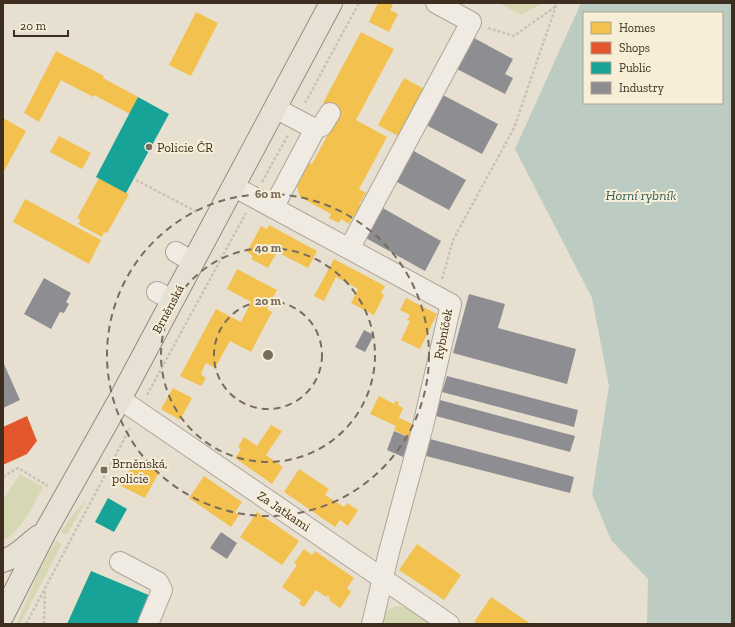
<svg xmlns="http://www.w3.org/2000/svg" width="735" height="627" viewBox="0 0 735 627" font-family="'Zilla Slab',serif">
<rect width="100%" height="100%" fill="#e7e0d1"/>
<!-- green -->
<path fill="#d6d7b3" d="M499 3H542L521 15Z
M20 474 43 487C32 507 23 529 3 541V500Z
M87 499 67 535 61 532 70 518Z
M56 541 62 544 20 624H17C28 595 40 567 56 541Z
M397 606C410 606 420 617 431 624H380C383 614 387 609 397 606Z"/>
<!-- water -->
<path fill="#bcccc2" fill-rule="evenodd" d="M581 3H732V624H647L648 579 611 540 592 494 609 386 592 298 515 149ZM584 13H722V103H584Z"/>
<!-- homes -->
<path fill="#f2c14e" d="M378 3H389L393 5 390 10 398 14 389 32 369 22Z
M196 12 218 23 191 76 169 65Z
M361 32 394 49 356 120 387 137 359 189 366 193 359 205 362 206 356 217 353 216 349 224 341 219 339 223 329 218 331 214 300 197 297 186 309 162 312 164 340 112 323 103Z
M56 51 104 76 103 78 138 97 130 114 94 95 93 97 61 80 39 122 24 113Z
M404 78 426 90 400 137 378 125Z
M3 118 26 131 3 173Z
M59 136 91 153 82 169 50 152Z
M99 178 129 194 107 233 104 232 102 237 78 224 81 220 77 218Z
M25 199 101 240 89 264 13 222Z
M269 225 317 251 308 268 277 252 268 268 251 259 253 256 247 252 261 226 267 229Z
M334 259 385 286 381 293 384 295 374 315 351 303 358 289 336 277 324 301 314 296Z
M237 269 277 290 267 309 272 312 251 352 230 341 215 368 206 363 201 373H203L201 375 206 378 201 386 180 376 216 309 241 322 251 302 227 289Z
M406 298 437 314 420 349 401 340 410 321 407 320 410 315 400 310Z
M173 388 192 398 180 420 161 409Z
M379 396 394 404 395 401 399 402 398 405 403 408 399 418 413 424 410 438 394 430 396 426 370 414Z
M271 425 282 431 266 455 283 467 272 484 235 458 241 449 238 447 244 437 257 446Z
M135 460 159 472 145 498 121 486Z
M299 469 329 489 325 495 344 507 347 503 358 510 348 526 340 520 335 527 284 492Z
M204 476 242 502 235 512 239 515 231 527 189 498Z
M257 512 299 541 282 565 240 537Z
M417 544 461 575 444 600 399 570Z
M304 549 312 555 315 551 354 578 347 588 351 592 340 608 329 600 330 598 327 595 326 597 316 590 304 607 299 604 301 600 282 587 297 565 294 563Z
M491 597 531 624H478L474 622Z"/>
<!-- shops -->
<path fill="#e4572e" d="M27 416 37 441 27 454 5 464H3V427Z"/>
<!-- public -->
<path fill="#17a398" d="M138 97 169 114 126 193 96 177Z
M108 498 127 509 114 532 95 522Z
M91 571 151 596 138 624H67Z"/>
<!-- industry -->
<path fill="#8d8d92" d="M474 38 513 59 505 74 513 78 505 94 457 69Z
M443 95 498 124 482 154 426 125Z
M412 150 466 180 449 210 395 181Z
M381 207 441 241 425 271 364 237Z
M44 278 71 293 66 302 69 304 64 313 60 312 51 329 24 314Z
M469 294 505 304 498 328 576 349 567 384 453 353Z
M364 330 374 335 365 352 355 347Z
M3 362 20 400 3 408Z
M447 376 578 410 574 427 442 392Z
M440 400 575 436 570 452 436 416Z
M394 431 410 438 403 457 387 450Z
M430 439 574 477 570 493 426 456Z
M221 532 237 543 227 559 210 548Z"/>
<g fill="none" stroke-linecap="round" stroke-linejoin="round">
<!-- minor casing -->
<g stroke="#ada599" stroke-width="22">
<path id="minor" d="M275 108 315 129
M233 186 451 304 423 426 389 552 372 624
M273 208 315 129 322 126 330 113
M349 249 471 22 436 3
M176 252 193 262
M157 292 173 300
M120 399 449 624
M120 562 158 582 162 590 148 624"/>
</g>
<!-- major casing -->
<g stroke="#928b80" stroke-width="24">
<path id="major" d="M3 561C20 555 26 545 39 536
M3 615 44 534 120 399 331 3"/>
</g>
<!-- path -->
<path stroke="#c8c2b9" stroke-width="2.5" stroke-dasharray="3 2" stroke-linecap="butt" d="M488 28 514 36 556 6
M305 103 359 3
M136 180 197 212
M262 182 288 135
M442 279 453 240 514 128 557 3
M147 395 246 213
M3 477 18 468 48 486
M26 624 130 428
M44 624 45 588"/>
<!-- minor -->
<use href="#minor" stroke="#efebe3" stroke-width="20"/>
<!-- major -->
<use href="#major" stroke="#e6e1d4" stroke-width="22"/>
</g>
<!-- distance rings -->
<g fill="none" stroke="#786c5e" stroke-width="2" stroke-dasharray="7 5">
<circle cx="268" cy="355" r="54"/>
<circle cx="268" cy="355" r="107"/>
<circle cx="268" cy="355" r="161"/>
</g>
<!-- markers -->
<g fill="#786c5e" stroke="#f7eed8" stroke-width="1.5">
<circle cx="149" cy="147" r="4"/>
<rect x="100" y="466" width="8" height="8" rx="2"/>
</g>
<g text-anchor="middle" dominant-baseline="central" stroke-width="4" stroke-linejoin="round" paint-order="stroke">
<!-- poi labels -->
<g font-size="13" fill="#3d2e20" stroke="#f7eed8" text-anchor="start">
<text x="157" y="147">Policie ČR</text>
<text x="112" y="463">Brněnská,<tspan x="112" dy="15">policie</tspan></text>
</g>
<!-- street labels -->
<g font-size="13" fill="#3d2e20" stroke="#f7eed8">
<text transform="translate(168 309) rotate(-62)">Brněnská</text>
<text transform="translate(443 334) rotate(-79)">Rybníček</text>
<text transform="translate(284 511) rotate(34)">Za Jatkami</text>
</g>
<!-- water labels -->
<g font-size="14" font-style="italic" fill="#2f5d5a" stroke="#f7eed8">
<text x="641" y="195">Horní rybník</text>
</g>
</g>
<circle cx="268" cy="355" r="6" fill="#786c5e" stroke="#f7eed8" stroke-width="2"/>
<g font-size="12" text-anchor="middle" font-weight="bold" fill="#786c5e" stroke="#f7eed8" stroke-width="4" stroke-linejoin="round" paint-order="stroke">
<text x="268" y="198">60 m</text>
<text x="268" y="252">40 m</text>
<text x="268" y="305">20 m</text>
</g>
<!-- border -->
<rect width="735" height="627" fill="none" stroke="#3d2e20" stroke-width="8"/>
<!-- legend -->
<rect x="583" y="12" width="140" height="92" fill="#f7eed8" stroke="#ada18e"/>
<rect x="591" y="22" width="20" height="12" fill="#f2c14e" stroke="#ada18e"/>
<text x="619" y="32" font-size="12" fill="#3d2e20">Homes</text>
<rect x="591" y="42" width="20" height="12" fill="#e4572e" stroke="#ada18e"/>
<text x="619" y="52" font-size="12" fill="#3d2e20">Shops</text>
<rect x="591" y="62" width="20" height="12" fill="#17a398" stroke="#ada18e"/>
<text x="619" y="72" font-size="12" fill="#3d2e20">Public</text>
<rect x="591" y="82" width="20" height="12" fill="#8d8d92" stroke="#ada18e"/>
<text x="619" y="92" font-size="12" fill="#3d2e20">Industry</text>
<!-- scale -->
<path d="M14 30v6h54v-6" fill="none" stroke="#3d2e20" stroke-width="2"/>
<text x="20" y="30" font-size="12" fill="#3d2e20" stroke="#f7eed8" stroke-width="3" paint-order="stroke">20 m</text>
</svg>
